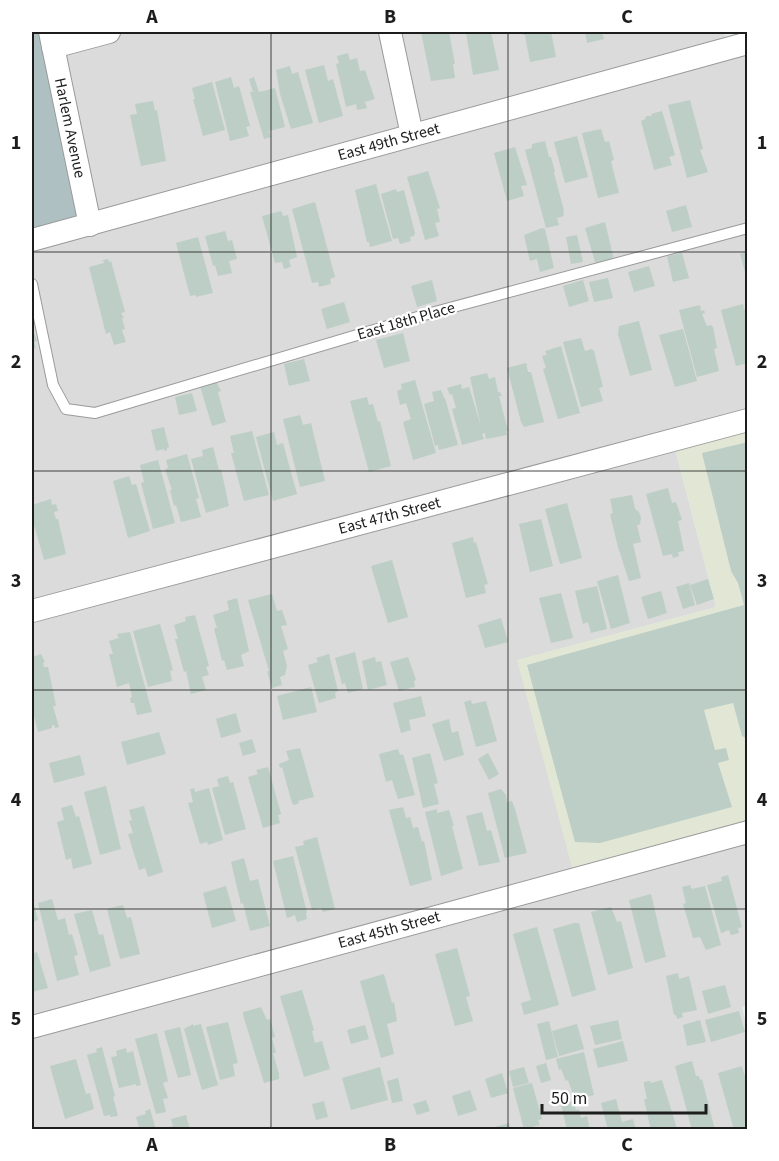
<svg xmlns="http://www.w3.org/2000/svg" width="779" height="1161" viewBox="0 0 779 1161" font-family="'Source Sans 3',sans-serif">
<rect width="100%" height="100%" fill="#e3eeec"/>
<!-- residential -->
<path fill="#dadbda" d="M50 32H724L729 48 747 43V420L673 441 716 607 518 660 747 832 748 1005 742 1007 747 1029V1129L32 1130V240Z"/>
<!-- industrial -->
<path fill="#e2e7d5" d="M747 420V832L575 879 517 660 716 607 673 440Z"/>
<!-- construction -->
<path fill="#afc0c2" d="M32 32H50L90 225 32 240Z"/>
<!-- building -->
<path fill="#bdcec6" d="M421 32H449L455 64H453L455 78 431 81Z
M466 32H491L499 70 473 75Z
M522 32H551L556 57 530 62 525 35H523Z
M585 32H602L604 39 587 43Z
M348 53 350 60 357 58 360 71 365 70 375 99 365 102 367 108 357 110 356 104 346 107 336 64 339 63 337 56Z
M324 65 328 81 333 79 343 116 319 123 305 70Z
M290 66 292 74 298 72 313 123 291 129 280 94 276 70Z
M231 77 234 88 239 86 250 126 246 127 249 136 230 141 215 82Z
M254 77 259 92 275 88 285 127 269 131 271 137 264 139 250 92H253L249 79Z
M212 82 225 130 203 136 193 99H195L192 88Z
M690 100 703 149 700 150 708 172 687 178 668 105Z
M153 101 155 111 157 110 166 161 141 166 130 115 137 114 135 104Z
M662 111 675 155 669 157 672 165 654 170 641 121 645 119 646 116H652L651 114Z
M601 129 605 142 609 141 614 160 611 161 619 193 598 198 582 133Z
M577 136 588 177 565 183 554 142Z
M545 141 549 157H551L555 172 554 173 564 211H563L564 216 557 218 559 225 546 228 525 150 532 148V144Z
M515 147 527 185 521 186 524 196 507 201 494 153Z
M428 171 440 208 437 209 440 222 435 223 439 236 425 240 407 177Z
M376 184 392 241 370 247 369 242H367L355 190Z
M396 189 397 192 404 190 415 233 414 236 410 237 411 241 400 244 398 238 393 239 381 194Z
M315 202 335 277 330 279 331 284 319 287 318 282 312 283 292 209Z
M686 205 692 227 672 232 666 211Z
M281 211 283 216 288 215 297 257 289 260 291 267 284 269 282 262 275 263 262 216Z
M605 222 614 260 596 265 585 228Z
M542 228 545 229 554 268 540 272 537 259 530 261 524 235Z
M225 231 228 241 232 240 237 259 229 261 232 273 218 276 215 265 213 266 205 236Z
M577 235 583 262 571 264 566 237Z
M198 237 213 293 196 297V295L190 296 176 243Z
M748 252V279H747L740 254Z
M682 253 689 278 673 282 667 256Z
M108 259 109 262 111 261 125 312 121 313 124 318H122L125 329 122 330 126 342 114 345 110 332 106 334 89 267 104 263 103 260Z
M649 266 655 286 634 292 628 272Z
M608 278 613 298 594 302 589 282Z
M432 280 437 301 417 307 411 286Z
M583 280 589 301 569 307 563 286Z
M344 302 350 322 327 329 321 309Z
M743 304 748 322V363L736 366 721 310Z
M700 305 701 311 704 310 705 313 702 314 707 326 711 325 713 327 717 348 714 349 719 371 697 377 679 310Z
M639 321 652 370 630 376 618 334 619 326Z
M32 326 37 341 34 342 36 348 32 349Z
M683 329 697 381 675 387 659 335Z
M403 333 410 361 384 368 376 340Z
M581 338 585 351 592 349 594 351 603 387 599 388 603 401 581 407 563 342Z
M561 346 580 413 558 419 543 369 546 368 542 356 547 355 545 351Z
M304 359 310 381 289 386 284 364Z
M526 363 528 372H531L544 422 524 427 521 422 507 368Z
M487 373 489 379 495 377 498 392H500L502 396H499L508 431H506L507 435 486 439 485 433 482 434 484 439 462 445 452 409 456 408 452 394 450 395 447 388 461 384 462 389 469 387 481 426 470 377Z
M415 380 436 453 413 460 403 422 411 419 406 403 400 405 397 391 402 389 401 384Z
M216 381 221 391 218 392 226 422 212 426 200 386Z
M441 390 444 398H445L458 445 439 450 438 445 435 446 424 404 434 401 432 392Z
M192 393 197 411 179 415 175 397Z
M367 397 369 405 373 404 378 422 380 421 391 466 369 472 350 401Z
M300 415 303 425 311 423 325 481 300 487 283 419Z
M164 427 169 447 167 448V450L164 451V449L156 451 151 430Z
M252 431 269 495 244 501 231 453H234L230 436Z
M274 432 277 445 283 443 297 494 273 501 256 437Z
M748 442V739L742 736 733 703 704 710 715 750 726 748 729 760 718 763 732 807 600 843 575 842 527 665 744 605 738 583 731 571 702 453Z
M213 447 219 470 221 469 229 506 206 513 191 459 203 456 202 450Z
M187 454 199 498 196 499 201 517 181 522 176 505 174 506 170 490H172L165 469 168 468 166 460Z
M158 460 175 523 153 529 141 483 144 482 140 465Z
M129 476 132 485 136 484 150 531 128 538 113 481Z
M668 488 672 503 676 502 682 520 678 521 684 551 678 552 679 556 673 558 672 554 663 556 646 494Z
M632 495 635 509 639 512 641 518 640 524 637 525 641 542 633 544 641 578 629 581 618 547 610 514 613 513 610 499Z
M51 499 52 505 56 504 58 511 54 512 56 519H58L66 554 44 560 32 518V505Z
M567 503 582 558 560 564 545 509Z
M541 519 553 566 530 572 519 524Z
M473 537 474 543 476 542 488 584 484 585 486 593 466 598 452 543Z
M392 560 408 617 388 623 371 566Z
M618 575 630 623 611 629 597 581Z
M708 579 714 599 697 605 690 585Z
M689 583 695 605 683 609 676 587Z
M597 586 607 629 591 633 588 622 583 624 575 591Z
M661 591 667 613 648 619 641 597Z
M561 593 573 638 551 643 539 598Z
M272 594 277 611 282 610 287 625 281 626 288 649 283 651 287 666 285 675 280 677 282 685 272 688 267 671H269L248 600Z
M237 598 249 651 241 655 244 666 227 670 224 660 222 661 214 628H217L213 615 229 610 227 601Z
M195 615 209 666 206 667 209 675 202 677 206 690 191 694 186 671 184 672 175 639H178L174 625 186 621 185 617Z
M501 618 508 642 485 648 478 625Z
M160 624 173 670 170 671 172 681 148 687 133 631Z
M130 632 152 712 137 715 134 703H131L130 698 132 697 129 683 117 687 109 654H113L109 641 119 638 117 634Z
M355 652 363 689 348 693 345 683 342 684 335 658Z
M41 654 45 662H43L44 667H48L52 686 56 706H53L59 727 55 728 54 725H52V728L38 732 33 712H32V657Z
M329 654 338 691 335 693 336 698 319 703 308 665 318 662 316 658Z
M375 657 376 662 381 661 387 685 368 690 362 661Z
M408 657 416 680 414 681 415 687 399 691 390 662Z
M311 687 317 712 283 720 277 696Z
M421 696 426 716 409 720 411 730 401 733 393 703Z
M471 700 472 704 486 701 497 741 476 747 464 702Z
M236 713 241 732 221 738 216 719Z
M449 719 452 733 458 731 464 755 444 761 432 724Z
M159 732 166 754 127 765 121 742Z
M252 739 256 752 243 756 239 743Z
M300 748 314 797 298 801 299 803 294 805 292 803 282 767 280 768 279 764 289 760 286 751Z
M398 749 400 755 403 754 415 795 398 799 392 780 386 782 379 754Z
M430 753 438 783 434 784 439 804 423 808 412 758Z
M488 753 499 774 489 780 478 759Z
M80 755 85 775 54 783 49 763Z
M268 767 281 814 278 815 280 823 263 828 248 777 258 774 256 770Z
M228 776 230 783 233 782 246 829 225 835 212 788 219 786 217 779Z
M106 786 121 849 100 855 84 792Z
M194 788 195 792 209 788 223 840 208 845 207 842 200 844 188 803 193 802 190 789Z
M501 789 506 795 507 802 512 801 515 809 527 853 505 858 488 793Z
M72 805 76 817 79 816 92 864 73 869 71 858 66 860 57 822 64 820 61 808Z
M144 806 163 872 148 877 145 868 139 870 128 834 133 833 129 821 132 820 129 810Z
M403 807 406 818 410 817 413 828 418 827 422 842 424 841 432 880 410 886 389 810Z
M437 809V813L449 810 454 826H452L463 869 441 876 425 812Z
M482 812 487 831 491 830 500 862 479 866 466 816Z
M317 837 335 909 323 912 321 908 312 910 295 847 304 845 303 841Z
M293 856 307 913H306L307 919 297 922 295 915 287 918 273 861Z
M244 858 250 881 258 879 270 926 250 931 243 903 241 904 231 862Z
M728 875 742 927 738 928 739 933 731 935 729 930 721 933 707 885 722 881 721 877Z
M690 885 692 889 705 886 721 945 706 950 700 937 693 938 683 904 686 903 682 887Z
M226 886 236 921 212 928 203 893Z
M651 894 666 957 645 963 629 900Z
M32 897 38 920 32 922Z
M52 899 58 920 65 918 69 935 72 934 78 955 74 956 79 975 57 981 38 903Z
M123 905 127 918 131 917 140 954 120 959 107 909Z
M611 907 617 922 621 921 633 968 608 975 591 912Z
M92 910 99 935 103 934 111 966 90 972 74 914Z
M574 923H579L596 990 572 997 553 929Z
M537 927 559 1005 524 1015 521 1003 531 1000 513 934Z
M457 948 470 996 466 997 473 1021 455 1026 435 954Z
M37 952 48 988 32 992V954Z
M678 973 679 979 689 976 697 1010 682 1013 683 1017 677 1019 676 1015H674L666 976Z
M384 974 392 1003 394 1002 397 1021 387 1024 394 1054 381 1058 360 981Z
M725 985 731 1007 708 1014 702 991Z
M302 990 314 1030 312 1031 315 1043 322 1041 330 1069 304 1077 280 996Z
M261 1007 267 1020 270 1019 275 1037 272 1038 276 1053H273L279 1074V1079L264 1083 243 1015V1012Z
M739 1011 745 1032 711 1042 705 1020Z
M618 1020 622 1039 595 1045 590 1026Z
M700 1020 706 1042 687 1046 683 1025Z
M549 1021 558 1057 546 1060 537 1024Z
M228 1022 238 1063 233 1064 235 1076 220 1080 206 1027Z
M193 1024V1026L201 1024 218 1085 202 1090 184 1029Z
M577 1024 584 1049 559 1056 552 1031Z
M365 1025 369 1039 351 1044 347 1030Z
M180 1027 191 1075 178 1078 164 1031Z
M157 1033 168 1081 163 1083 168 1098 163 1099 166 1112 156 1114 135 1039Z
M623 1041 628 1061 598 1068 593 1049Z
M102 1047 115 1096 113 1097 118 1116 110 1117V1115L104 1116 87 1055 97 1052 96 1049Z
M126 1048 127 1053 133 1051 141 1085 136 1086V1084L119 1088 111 1057 117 1056 116 1051Z
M584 1052 594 1095 578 1099 577 1096 574 1097 573 1094 568 1080 566 1081 561 1069 559 1070 556 1059Z
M76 1059 86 1094 90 1093 94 1109 65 1119 50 1066Z
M692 1061 696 1076H699L700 1080 702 1079 715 1130H692L675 1066Z
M546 1063 551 1080 541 1083 536 1066Z
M742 1066 748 1087V1130H734L718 1073Z
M380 1067 388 1100 351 1110 342 1078Z
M524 1067 529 1083 513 1087 509 1071Z
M502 1073 508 1093 491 1098 485 1079Z
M398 1078 403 1101 392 1103 387 1081Z
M662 1080 676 1125V1130H651L650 1126 644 1099H647L644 1085V1082L650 1081 651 1083Z
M532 1083 542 1119 538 1120 540 1125 524 1129 513 1088Z
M470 1090 477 1110 458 1116 452 1096Z
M616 1099 622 1122 633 1119 636 1130H608L601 1103Z
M426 1100 430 1111 417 1115 413 1104Z
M324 1101 328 1117 316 1120 312 1104Z
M573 1101 576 1110 579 1109 581 1118 587 1116 590 1130H567L561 1104Z
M150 1109 156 1130H140L136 1117 146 1114 145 1111Z
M186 1115 190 1130H170L169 1127 173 1126 171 1119Z
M509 1123 511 1130H496L495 1127Z"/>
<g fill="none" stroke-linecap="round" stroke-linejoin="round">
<!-- service casing -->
<g stroke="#9a9a9a" stroke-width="12">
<path id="service" d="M32 284 53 385 66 409 95 413 431 313 748 228"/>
</g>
<!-- minor casing -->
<g stroke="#9a9a9a" stroke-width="24">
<g id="minor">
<path id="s1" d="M50 32 90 225"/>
<path d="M390 32 412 135"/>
<path d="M53 47 109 32"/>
<path id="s2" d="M32 240 748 43"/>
<path id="s3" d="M32 611 748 420"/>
<path id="s4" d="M32 1027 748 832"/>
</g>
</g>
<!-- service -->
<use href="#service" stroke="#fff" stroke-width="10"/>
<!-- minor -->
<use href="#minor" stroke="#fff" stroke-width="22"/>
</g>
<!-- grid -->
<path fill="none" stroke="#1d1d1d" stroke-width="1.5" stroke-opacity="0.55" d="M271 32V1130M508 32V1130M32 252H748M32 471H748M32 690H748M32 909H748"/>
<g text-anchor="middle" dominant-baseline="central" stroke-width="4.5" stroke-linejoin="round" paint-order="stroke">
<!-- street labels -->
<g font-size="16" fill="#1d1d1d" stroke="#fff">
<text stroke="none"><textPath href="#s1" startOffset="98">Harlem Avenue</textPath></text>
<text stroke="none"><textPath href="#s2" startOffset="370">East 49th Street</textPath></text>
<text transform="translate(406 321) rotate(-16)">East 18th Place</text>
<text stroke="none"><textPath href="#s3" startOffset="370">East 47th Street</textPath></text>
<text stroke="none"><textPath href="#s4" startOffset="370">East 45th Street</textPath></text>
</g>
</g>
<!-- border -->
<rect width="779" height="1161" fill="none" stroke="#ffffff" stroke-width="66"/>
<!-- scale -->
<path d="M542 1104v9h164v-9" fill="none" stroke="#1d1d1d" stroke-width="3"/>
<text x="551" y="1104" font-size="18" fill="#1d1d1d" stroke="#ffffff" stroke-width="4.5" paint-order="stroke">50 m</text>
<rect x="33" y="33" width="713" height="1095" fill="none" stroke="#1d1d1d" stroke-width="2"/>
<g font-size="20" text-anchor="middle" font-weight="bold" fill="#1d1d1d">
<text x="152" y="23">A</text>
<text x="390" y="23">B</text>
<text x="627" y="23">C</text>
<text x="16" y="149">1</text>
<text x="762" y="149">1</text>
<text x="16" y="368">2</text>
<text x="762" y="368">2</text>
<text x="16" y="587">3</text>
<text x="762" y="587">3</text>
<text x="16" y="806">4</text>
<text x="762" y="806">4</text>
<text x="16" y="1025">5</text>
<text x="762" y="1025">5</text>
<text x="152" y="1151">A</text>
<text x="390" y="1151">B</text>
<text x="627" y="1151">C</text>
</g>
</svg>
